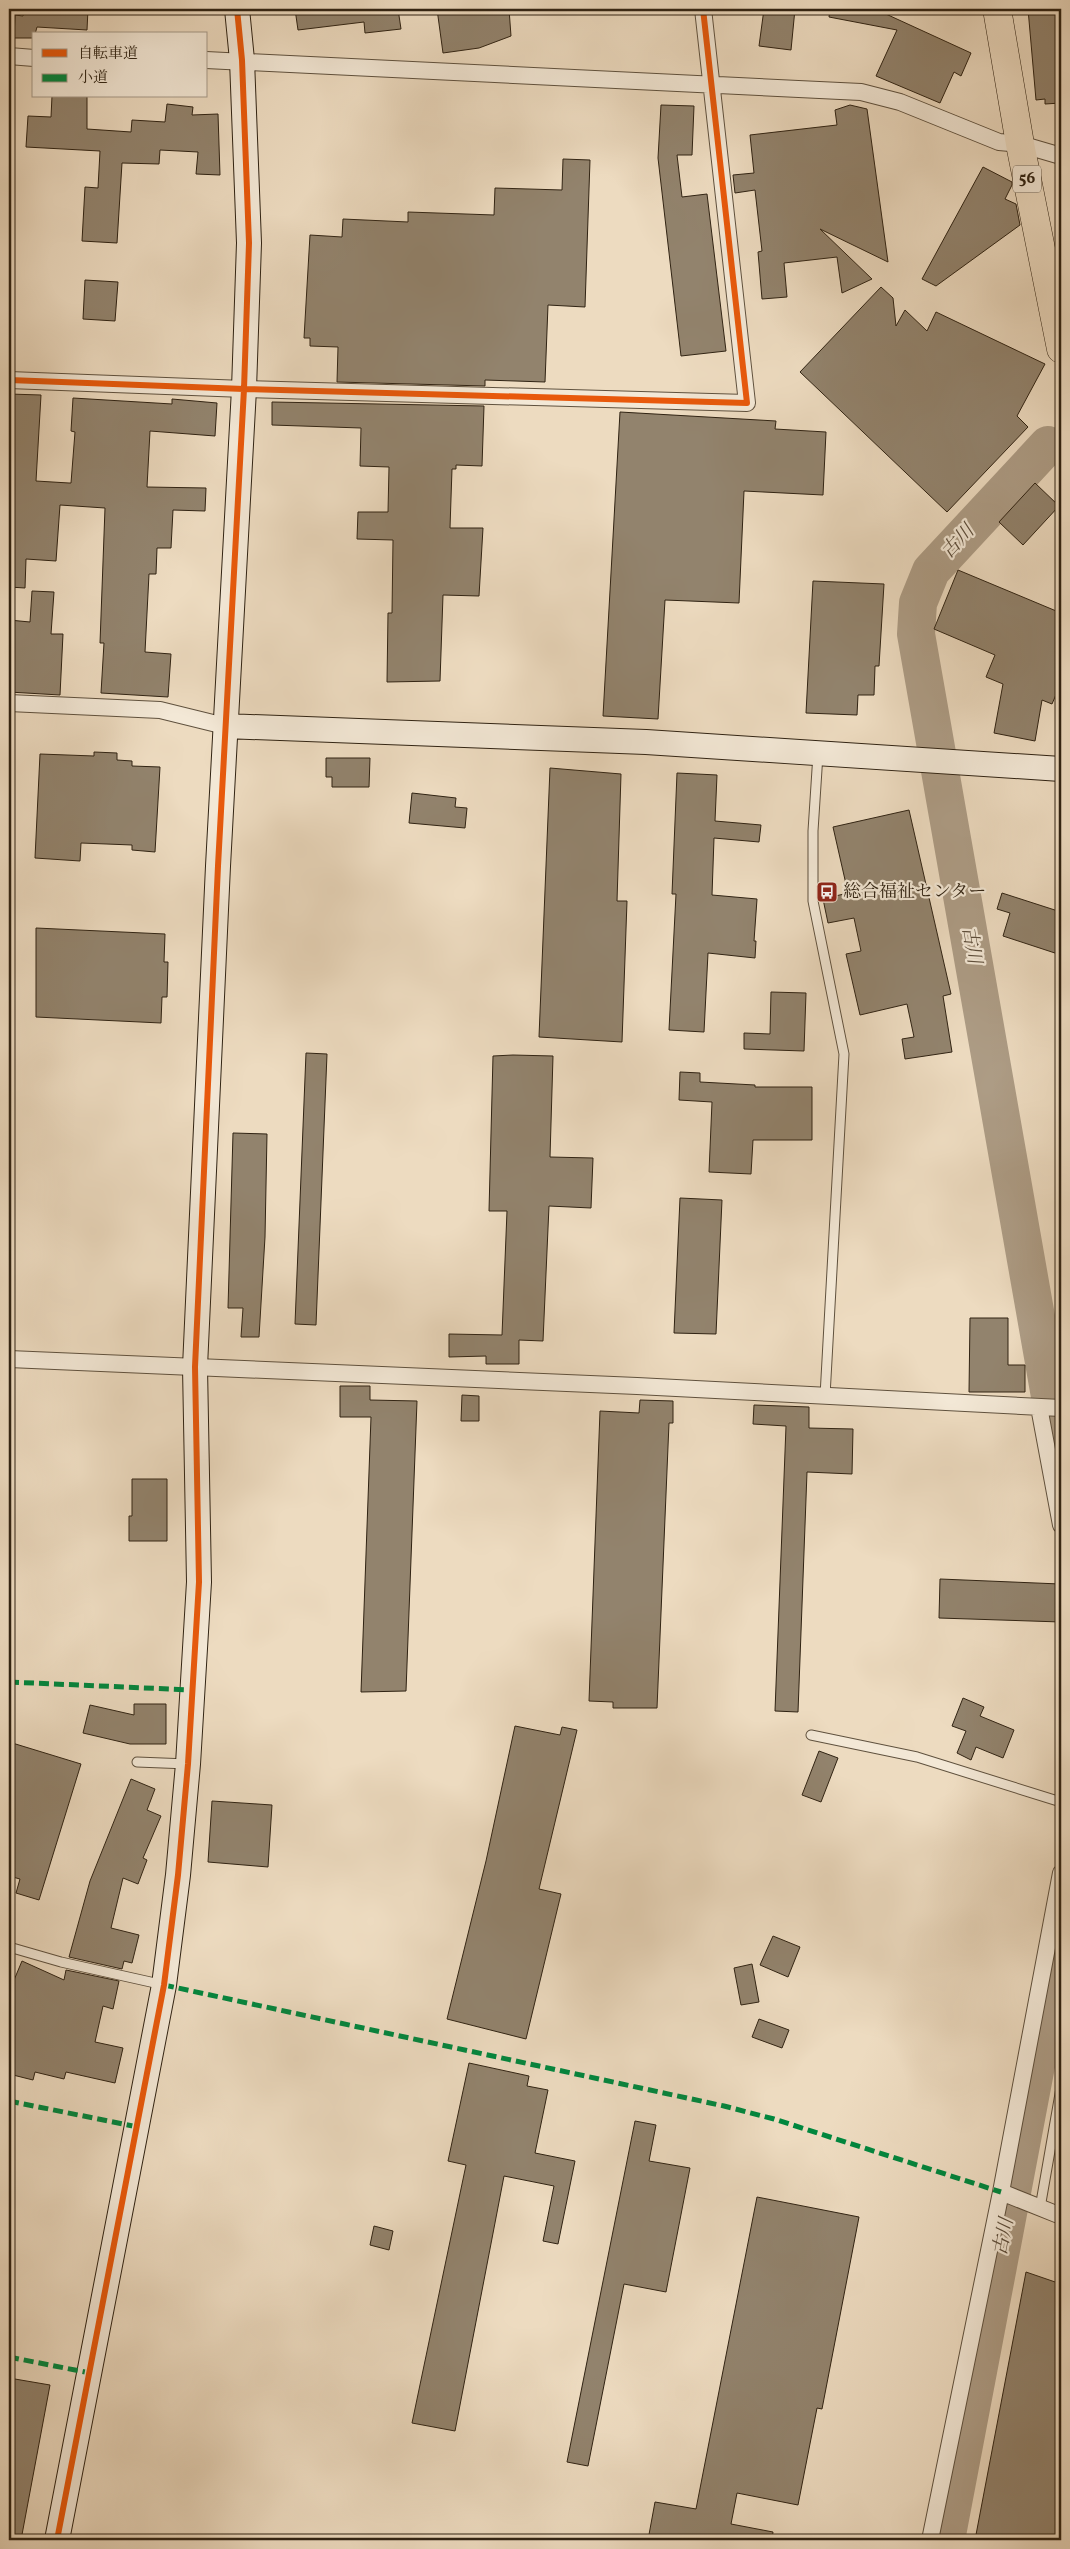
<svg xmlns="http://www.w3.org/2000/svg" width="1070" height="2549" viewBox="0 0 1070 2549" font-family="Vollkorn,'Noto Serif JP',serif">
<rect width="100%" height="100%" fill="#eddbc0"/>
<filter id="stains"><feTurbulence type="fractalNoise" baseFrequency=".004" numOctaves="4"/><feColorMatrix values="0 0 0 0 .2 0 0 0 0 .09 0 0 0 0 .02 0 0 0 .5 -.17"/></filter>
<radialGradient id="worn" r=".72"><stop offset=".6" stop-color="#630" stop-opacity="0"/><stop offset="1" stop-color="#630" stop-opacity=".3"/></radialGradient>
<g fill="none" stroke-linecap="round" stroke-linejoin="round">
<!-- river -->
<path stroke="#ad9c85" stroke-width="38" d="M1048 445 931 571 918 603 916 634 1061 1459
M946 2540 1061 1934"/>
</g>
<!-- building -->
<path fill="#92836d" stroke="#302313" d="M24 9H88L87 30 37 27 34 38H14L15 15 23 16Z
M295 9H398L401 29 365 33 364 22 298 30Z
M437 9H509L511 36 479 48 443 53Z
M764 9H795L791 50 759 46Z
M830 9H875L971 53 961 76 954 72 940 103 876 76 897 30 829 17Z
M1028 9H1061V103L1045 104V99L1036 100Z
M52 96H87V129L131 132 132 120 165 122 167 104 193 107 192 115 218 114 220 175 196 174 198 152 160 150 159 164 122 163 117 243 82 241 85 187 98 188 100 151 26 147 28 116 51 117Z
M661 105 694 106 692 155H677L682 197 707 194 726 351 681 356 658 158Z
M850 105 867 109 888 262 820 229 872 279 842 293 837 257 784 263 787 297 762 299 758 252 762 251 755 190 735 193 733 175 754 173 750 135 837 125 835 110Z
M563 159 590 160 585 307 548 305 545 382 485 380V386L337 382 338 347 310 346V338H304L310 235 342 237 343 219 408 222V212L494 215 495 188 562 190Z
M983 167 1012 182V185L1005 199 1016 204 1020 225 936 286 922 279Z
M85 280 118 282 115 321 83 319Z
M881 287 893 298 896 326 905 310 927 331 936 312 1045 364 1017 416 1028 427 947 512 800 372Z
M9 394 41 395 36 481 69 483H71L75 432 71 431 73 398 172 404V399L217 403 215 436 150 431 147 487 206 488 205 511 173 510 171 548H157L156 574H149L145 652 171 654 168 697 101 693 104 643H100L105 508 60 505 56 561 26 559 25 588 9 587Z
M272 402 484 406 482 466 456 465V469H452L450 528H483L479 596 443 595 440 681 387 682 388 613H392L393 540 357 539 358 512H388L389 467 360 466 361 428 272 425Z
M620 412 776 421 775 429 826 432 823 495 744 491 739 603 665 600 658 719 603 716Z
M1035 483 1059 506 1023 545 999 522Z
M958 570 1061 613V683L1052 704 1042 700 1035 741 994 733 1003 684 986 677 995 655 934 629Z
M813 581 884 584 879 666H875L874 695H858L857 715 806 713Z
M32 591 54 592 51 634H63L60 695 9 692V620L30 622Z
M94 752 117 753V760L132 761V766L160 767 155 852 132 850V845L81 843 80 861 35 858 40 754 94 756Z
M326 758H370L369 787H332V777H326Z
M550 768 621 774 617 901H627L622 1042 539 1037Z
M677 773 717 775 715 821 761 825 759 842 714 838 712 895 757 899 754 941H756L755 958 708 953 704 1032 669 1030 676 894H672Z
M412 793 456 798 455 807 467 808 465 828 409 823Z
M909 810 951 994 943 996 952 1052 905 1059 902 1039 914 1037 907 1004 860 1015 846 954 861 951 854 918 828 923 823 899 848 893 833 827Z
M1002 893 1061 912V955L1003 936 1010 913 997 909Z
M36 928 165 934 164 962H168L167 997H162L161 1023 36 1017Z
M771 992 806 993 804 1051 744 1049V1033L770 1034Z
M306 1053 327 1054 316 1325 295 1324Z
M513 1055 553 1056 550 1157 593 1158 591 1208 549 1206 543 1341 519 1340V1364H486V1356L449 1357V1334L502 1335 507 1211H489L493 1056Z
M680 1072 700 1073V1082L755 1085V1087H812V1140H753L751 1174 709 1172 712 1102 679 1100Z
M233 1133 267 1134 265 1237 259 1337H241L243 1308H228Z
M680 1198 722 1200 716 1334 674 1333Z
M970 1318H1008V1365H1025V1392H969Z
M340 1386H370V1400L417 1401 406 1691 361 1692 371 1417H340Z
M462 1395 479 1396V1421H461Z
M640 1400 673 1401V1423H669L657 1708H613V1702L589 1701 600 1411 639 1413Z
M754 1405 809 1407V1428L853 1429 852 1474 807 1472 798 1712 775 1711 786 1426 753 1424Z
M132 1479H167V1541H129V1516H132Z
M940 1579 1060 1584 1061 1622 939 1618Z
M963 1698 984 1707 980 1716 1014 1730 1003 1758 976 1747 971 1760 957 1753 966 1731 952 1726Z
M134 1704H166V1744H130L83 1733 90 1705 134 1715Z
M515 1726 560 1735 562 1727 577 1730 539 1889 561 1894 526 2039 447 2019 486 1861Z
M9 1742 81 1764 39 1900 16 1893 20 1879 9 1876Z
M819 1751 838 1758 821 1802 802 1795Z
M131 1779 155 1789 147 1810 161 1816 143 1858 147 1860 138 1884 123 1878 111 1928 139 1935 132 1963 124 1961 122 1969 69 1957 90 1881Z
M212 1801 272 1805 268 1867 208 1862Z
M773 1936 800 1947 788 1977 760 1965Z
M22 1961 64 1980 66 1970 119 1981 113 2009 103 2006 95 2042 123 2048 115 2083 66 2072 64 2079 35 2072 33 2080 9 2074V1992Z
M752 1964 759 2002 741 2005 734 1968Z
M759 2019 789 2030 782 2048 752 2037Z
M469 2063 529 2076 527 2086 548 2090 535 2153 575 2161 558 2244 543 2241 554 2186 504 2176 455 2431 412 2423 466 2165 448 2161Z
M635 2121 656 2125 649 2161 690 2168 666 2292 624 2284 588 2466 567 2462Z
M757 2197 859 2217 822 2409 817 2408 798 2505 737 2493 731 2524 773 2532 772 2540H648L655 2502 696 2509Z
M374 2226 393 2231 389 2250 370 2245Z
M1026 2272 1061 2284V2540H975Z
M9 2378 50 2385 21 2540H9Z"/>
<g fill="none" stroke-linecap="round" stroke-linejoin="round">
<!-- lane casing -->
<g stroke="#5f513e" stroke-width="11">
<path id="lane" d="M818 754 813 831V901L844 1054 825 1396
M811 1735 917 1757 1061 1802
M137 1762 188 1764
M9 1947 61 1962 164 1985
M1040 2208 1061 2088"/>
</g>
<!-- street casing -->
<g stroke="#5f513e" stroke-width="18">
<path id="street" d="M9 56 34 58
M206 60 861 92 900 102 999 142 1020 144 1061 156
M9 380 244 389 747 403 703 9
M9 703 160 710 225 726
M9 1359 637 1386 1061 1408
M1039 1407 1061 1525
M1001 2192 1061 2216
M930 2540 1001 2192 1061 1873"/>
</g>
<!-- secondary casing -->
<g stroke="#302313" stroke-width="26">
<path id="secondary" d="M225 726 646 742 1061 769
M57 2540 164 1985 178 1875 188 1764 199 1582 195 1367 218 866 244 389 249 243 242 60 237 9"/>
</g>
<!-- highway casing -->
<g stroke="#302313" stroke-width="29">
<path id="highway" d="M997 9 1020 144 1061 349"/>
</g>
<!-- lane -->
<use href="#lane" stroke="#f3e8d6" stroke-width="9"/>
<!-- street -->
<use href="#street" stroke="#f3e8d6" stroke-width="16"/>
<!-- secondary -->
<use href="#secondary" stroke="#f3e8d6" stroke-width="24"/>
<!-- highway -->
<use href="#highway" stroke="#eddbc0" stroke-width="28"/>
<!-- quiet -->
<path stroke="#00873e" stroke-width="5" stroke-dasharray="10 5" stroke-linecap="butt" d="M9 1682 192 1690
M164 1985 724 2106 774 2119 1001 2192
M9 2101 138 2127
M9 2357 90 2373"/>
<!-- cycleway casing -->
<g stroke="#f3e8d6" stroke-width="9">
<path id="cycleway" d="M9 380 244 389 747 403 703 9
M57 2540 164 1985 178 1875 188 1764 199 1582 195 1367 218 866 244 389 249 243 242 60 237 9"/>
</g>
<!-- cycleway -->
<use href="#cycleway" stroke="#e8590c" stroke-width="6"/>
</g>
<!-- icons -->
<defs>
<g id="bus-square" transform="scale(1.125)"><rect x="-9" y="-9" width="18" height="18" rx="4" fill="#8f2418" stroke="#f3e8d6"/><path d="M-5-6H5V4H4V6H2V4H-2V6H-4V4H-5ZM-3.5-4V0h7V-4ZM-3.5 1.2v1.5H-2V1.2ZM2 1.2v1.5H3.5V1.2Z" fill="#fff"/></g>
</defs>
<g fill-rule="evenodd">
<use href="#bus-square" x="827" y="892"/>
</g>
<g text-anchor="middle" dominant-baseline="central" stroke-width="4.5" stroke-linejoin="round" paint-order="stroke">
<!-- shield labels -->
<rect fill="#f3e8d6" stroke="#6a5e4e" stroke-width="1" x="1013" y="165.5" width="28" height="27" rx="4"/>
<g font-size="16" font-weight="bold" fill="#302313">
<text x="1027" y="179">56</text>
</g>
<!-- poi labels -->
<g font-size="18" fill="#302313" stroke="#f3e8d6" text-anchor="start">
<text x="843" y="892">総合福祉センター</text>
</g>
<!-- water labels -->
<g font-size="19" font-style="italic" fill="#5c4d3b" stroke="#f3e8d6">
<text transform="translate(958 542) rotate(-47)">古川</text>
<text transform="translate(971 945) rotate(80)">古川</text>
<text transform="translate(1004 2237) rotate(-79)">古川</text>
</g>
</g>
<!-- margin -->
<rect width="1070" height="2549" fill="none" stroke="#eddbc0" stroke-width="30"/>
<rect x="10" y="10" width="1050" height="2529" fill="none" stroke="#302313" stroke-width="2.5"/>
<rect x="15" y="15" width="1040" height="2519" fill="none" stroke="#302313"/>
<!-- legend -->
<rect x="32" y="32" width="175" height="65" fill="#f3e8d6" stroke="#a59988"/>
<rect x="42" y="49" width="25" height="8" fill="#e8590c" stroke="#a59988"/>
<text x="78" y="58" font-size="15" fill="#302313">自転車道</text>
<rect x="42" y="74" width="25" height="8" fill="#00873e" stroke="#a59988"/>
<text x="78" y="82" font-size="15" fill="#302313">小道</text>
<rect width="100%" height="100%" filter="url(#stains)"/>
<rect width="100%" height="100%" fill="url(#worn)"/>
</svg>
